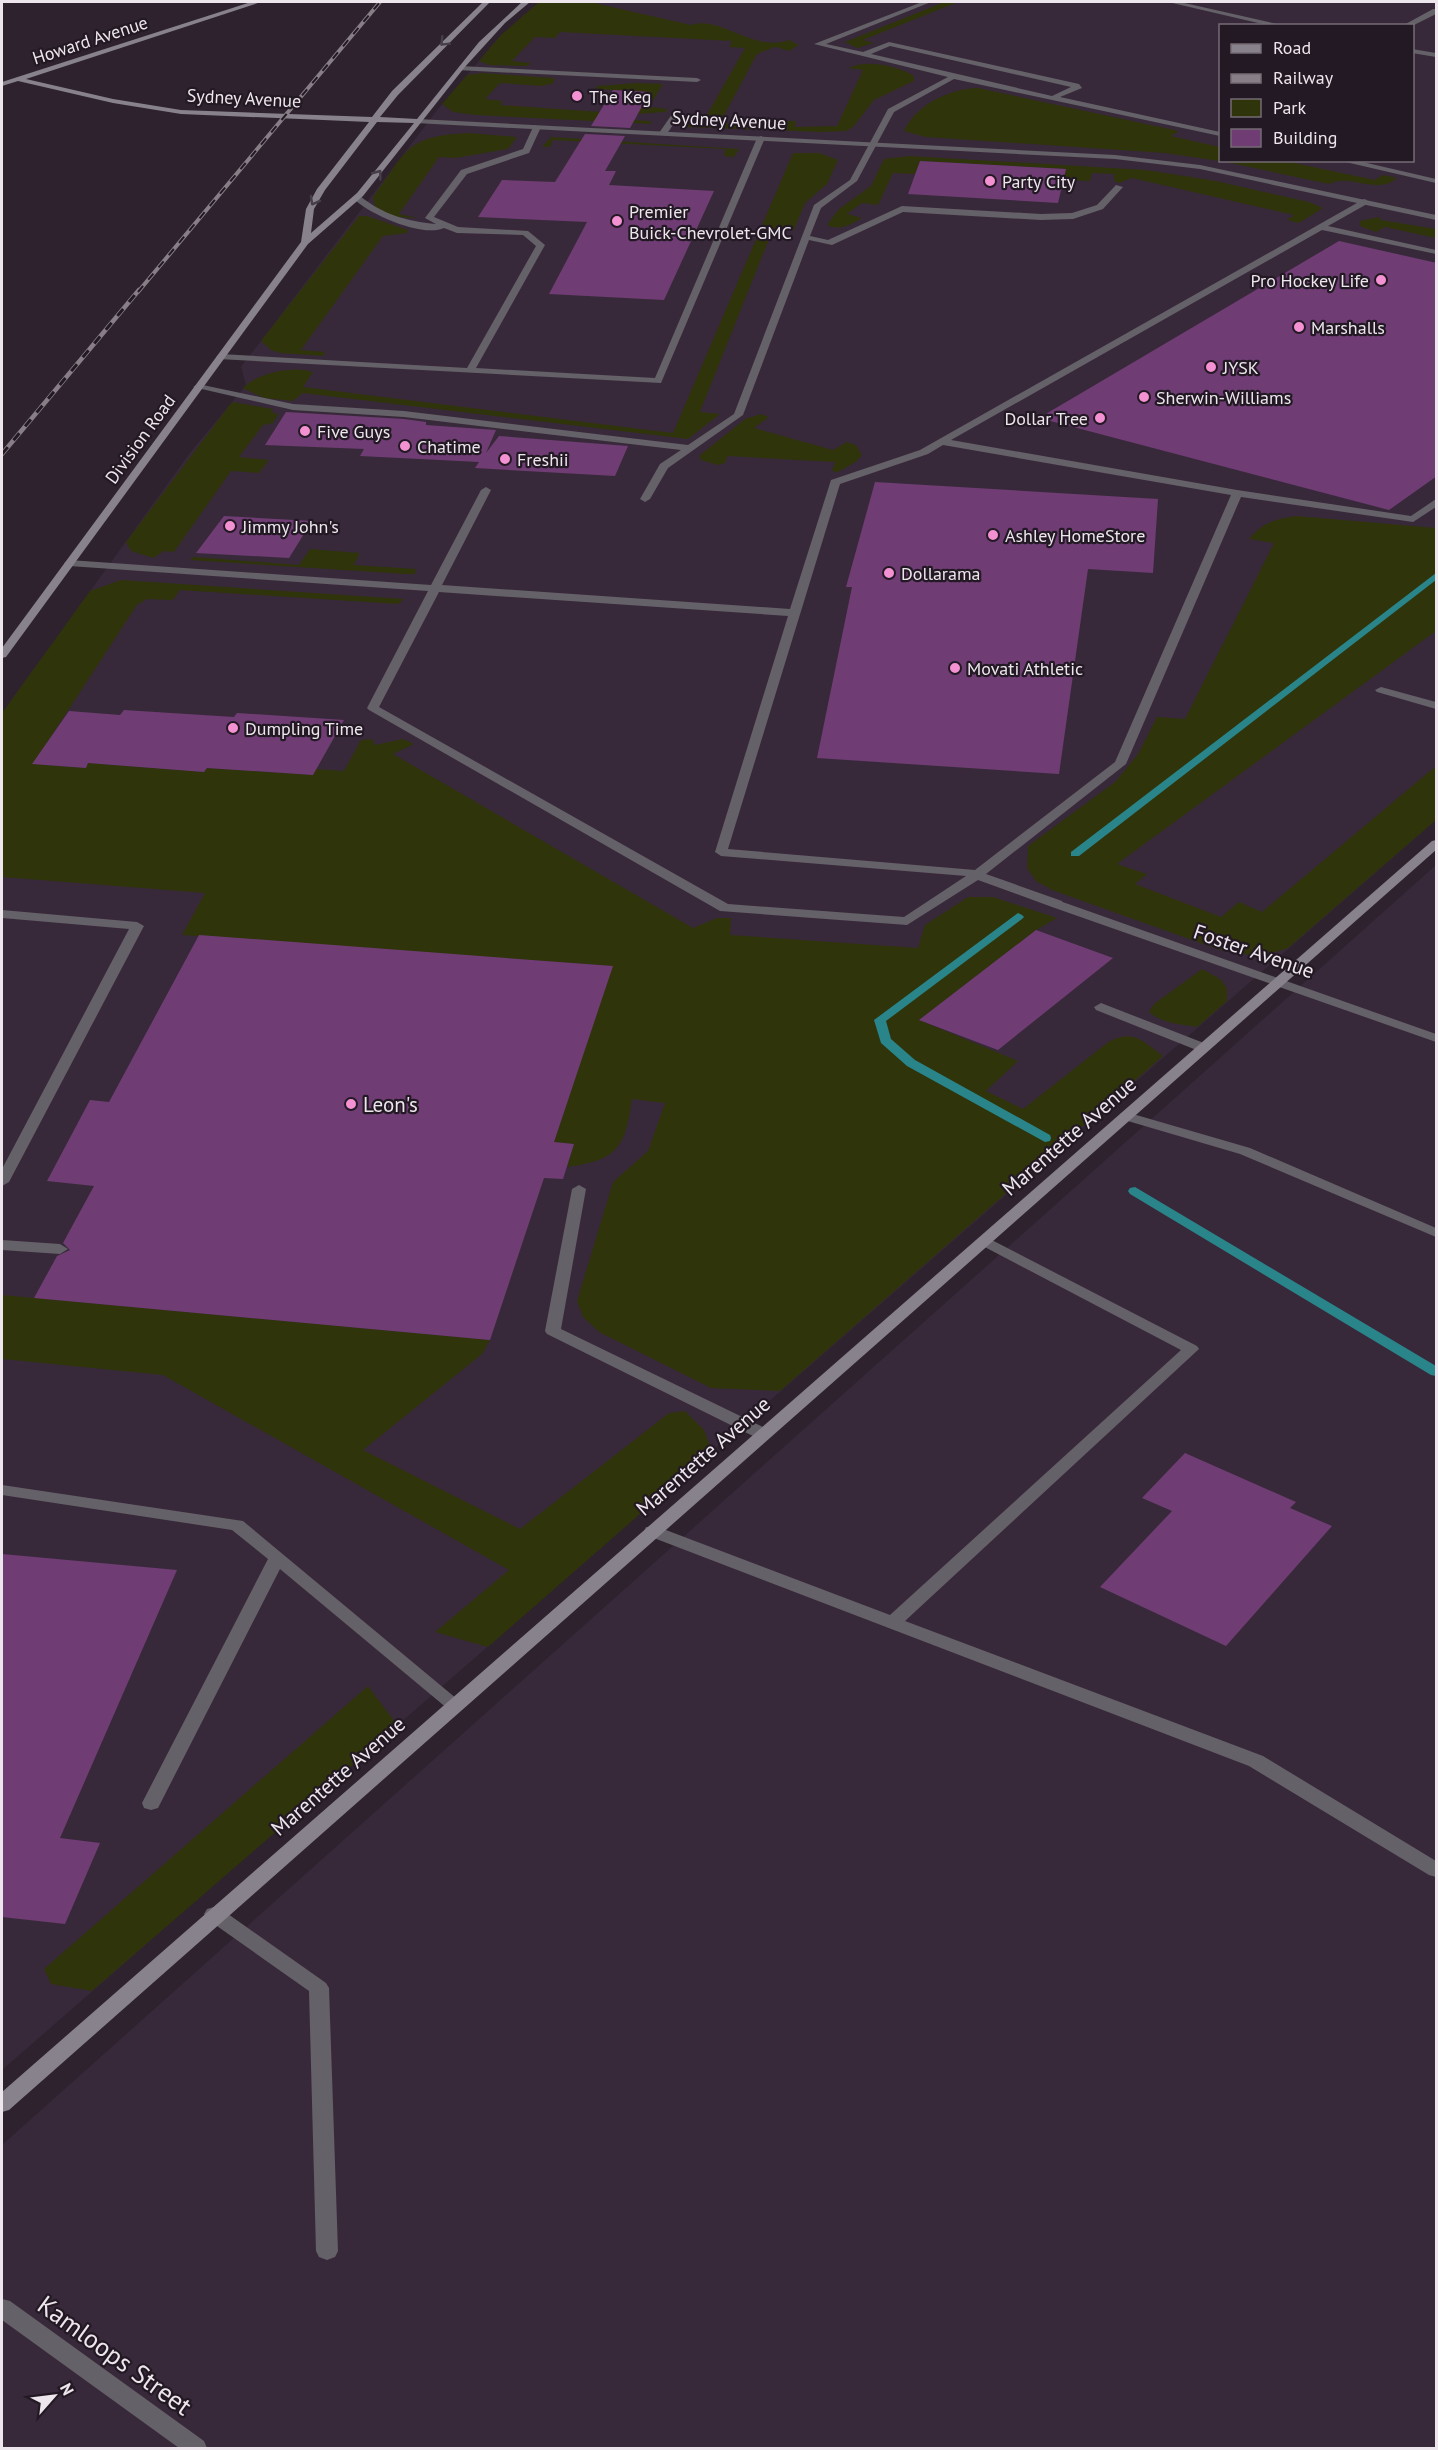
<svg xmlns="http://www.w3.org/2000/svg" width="1438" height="2450" viewBox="0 0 1438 2450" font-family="'PT Sans',sans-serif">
<rect width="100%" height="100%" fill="#2d222e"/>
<!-- built -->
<path fill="#38293a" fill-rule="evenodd" d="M539 2H1436V820L2 2070V713L190 453 246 385 241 367 438 109 501 35ZM1220 26H1412V160H1220Z
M1436 865V2448H2V2145Z"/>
<!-- green -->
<path fill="#2f340b" d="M539 2H598L594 3 691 25C721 15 753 53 789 40L799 45 789 51 775 47 757 54 720 123 753 125V121H796L795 127 837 126 863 70 848 68C867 59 896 65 914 76V81L874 100 853 127 846 131 821 132 684 127 681 125 685 120H704L745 48 729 47 732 41 560 32 555 38 535 37 512 61 531 63 527 66 489 65 479 61 501 35Z
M944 2H958L863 40 874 43 857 48 845 42Z
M482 73 554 78V83L541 86 500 83 485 99 503 101 500 105 616 113 613 119 650 121 652 124 476 115 453 112 442 104 467 75Z
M636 83 663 84 649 107 668 109 665 112 637 114 650 92 595 89 597 86Z
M978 88 1179 131 1171 136 1220 147V160L1285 161 1375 180 1383 175 1397 178C1376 196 1351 173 1329 184L1226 162 1165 153 926 137 904 131C917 104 949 89 978 88Z
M470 133 517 137 508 149 455 158 439 157 399 214 418 218 395 217 375 207 373 197C409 148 406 136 470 133Z
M551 137 739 149 734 157 724 156 725 149 553 140 550 147H542Z
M793 153H819L838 160 827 184 805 203 794 230 773 229 700 412 720 414 688 439 303 393 293 401 264 398 243 388C257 373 294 365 313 372L303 387 673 433Z
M909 156 1146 170 1216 181 1309 202 1323 208 1299 223 1287 220 1294 215 1132 178 1119 183 1114 181V174L1092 173 1090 181 1064 180 1066 169 920 161 915 174 893 173 878 205 862 203 847 214 862 218C850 225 840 231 827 225L839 209 871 186 884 159Z
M359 216H367L408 230 407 233 383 236 301 350 325 352 323 356 280 353 271 350 261 341Z
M1379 217 1381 220 1436 229V238L1385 227 1376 232 1360 226V221Z
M232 402 273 409 271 412 278 414 273 423 263 425 239 457 269 460 259 473 231 471 174 552 164 551 153 558 131 551 126 542Z
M761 414 769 417 754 428 833 450 847 442 856 445 862 455 857 461 838 472 832 471 835 462 728 456 725 463 718 465 701 460 699 456 745 419Z
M1296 516 1436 528V631L1117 864 1147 874 1135 884 1221 917 1239 902 1262 912 1436 766V820L1288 948C1264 957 1246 956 1220 950L1052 890 1036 881 1027 868 1028 846 1115 782 1138 754 1157 717 1185 719 1274 543 1249 539C1262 523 1275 519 1296 516Z
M310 549 360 553 354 565 416 569 415 574H406L190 560 193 557 299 565Z
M121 580 404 599 398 604 180 590 173 600 147 599 137 605 33 764 86 768 88 763 204 772 207 768 313 775 316 769 344 771 361 740 372 739 375 745 403 739 414 744 393 754 693 928 717 918H731L730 935 918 948 925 925 968 897H993L1057 918 1036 930 919 1020 1018 1061 986 1091 1023 1109 1107 1043C1133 1028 1142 1041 1163 1056L780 1391 711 1388 599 1332 583 1317 577 1301 613 1182 648 1151 665 1103 632 1099C625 1149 617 1160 567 1167L574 1144 554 1142 612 966 182 935 205 893 2 877V713L90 591Z
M1202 969 1220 979 1227 988V1001L1197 1027C1180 1024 1163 1024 1149 1012L1154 1004Z
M2 1295 490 1340 482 1354 363 1450 520 1529 669 1413 685 1411 704 1430 712 1451 488 1647 435 1632 509 1570 163 1375 2 1359Z
M368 1686 398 1726 92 1991 51 1984 44 1969Z"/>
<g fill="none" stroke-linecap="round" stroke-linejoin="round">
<!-- stream -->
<path fill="#2a858b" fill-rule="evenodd" d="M1436 573V580L1079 856H1071V852Z
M1018 913 1022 915 1024 917 1022 919 886 1021 891 1039 915 1060 1050 1135 1051 1138 1050 1141 1045 1142 907 1066 881 1043 874 1020Z
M1135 1187 1436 1366V1376L1431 1375 1130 1194 1128 1191 1130 1188Z"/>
</g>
<!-- building -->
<path fill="#6f3d74" d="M613 90 650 92 630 128 591 126Z
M585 134 625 136 605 171H616L609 185 714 191 664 300 549 294 587 222 478 217 502 180 555 182Z
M920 161 1066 169 1058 203 908 194Z
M1339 241 1437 263V476L1389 510 1039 418Z
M286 412 404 419 426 422V425L496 430 486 453 499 436 628 446 615 476 475 468 479 462 360 456 364 449 265 445Z
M875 482 1158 499 1153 573 1088 569 1059 774 817 758 852 587H846Z
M224 516 312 521 289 558 196 553Z
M124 710 234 717 237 713 344 720 313 775 207 768 204 772 88 763 86 768 32 764 69 711 120 715Z
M1036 930 1113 958 998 1050 919 1020Z
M199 935 613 966 554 1142 574 1144 563 1179 544 1178 490 1340 34 1298 57 1256 70 1250 63 1243 94 1186 47 1181 90 1100 109 1102Z
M1185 1453 1296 1502 1290 1508 1332 1526 1226 1646 1100 1587 1172 1511 1142 1498Z
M2 1554 177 1570 60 1838 100 1843 65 1924 2 1917Z"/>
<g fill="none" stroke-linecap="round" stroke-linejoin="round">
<!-- lane -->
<path fill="#656168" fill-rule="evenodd" d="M922 2H931L826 44 863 52 889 42 1079 84 1082 88 1060 97 1220 132V136L954 79 894 112 857 181 821 208 810 236 828 240 902 206 1041 214 1072 213 1097 205 1116 185 1123 187 1103 209 1073 219 1041 220 903 212 832 245 809 240 743 415 668 468 650 499 645 502 640 499 660 464 681 450 404 417 293 410 193 387 198 384 293 404 404 411 688 445 734 414 814 205 850 180 888 109 948 77 814 44ZM890 46 1071 87 1052 96 871 54Z
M1168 2H1180L1286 26H1271Z
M1433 9H1436V14L1412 26H1402Z
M1412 49 1436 53V57L1412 53Z
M460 66 697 78 701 80 697 82 457 70Z
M675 110 682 112 666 135H660L659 133Z
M534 125 541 127 529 153 467 174 434 217 458 227 528 231 545 245 476 368 655 378 757 138 761 136 765 138 661 383 218 359 216 357 221 354 467 368 536 246 523 235 457 233 444 228C423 238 368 214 353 198L360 196C384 215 406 221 436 224L425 218 461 170 523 149Z
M1337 160H1354L1436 179V183Z
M1364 199 1367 200V204L1328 226 1436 250V254L1322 230 951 440 1237 490 1411 516 1436 499V507L1413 522 1241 497 1126 764 986 874 1062 901 1063 904 1062 907H1052L978 880 907 925 720 911 369 710 367 708 428 591 69 566 64 563 69 560 431 585 481 490 486 487 491 490 442 585 790 609 831 480 920 450ZM943 445 1231 495 1115 762 975 870 728 849 840 484 928 454ZM439 592 788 616 715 852 721 856 966 876 904 917 728 904 379 707Z
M1381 687 1436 702V709L1377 692 1375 690Z
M2 910 137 922 144 926 9 1182 2 1186V1169L129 929 2 918Z
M1101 1003 1209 1045 1211 1048 1204 1052 1199 1051 1096 1010 1094 1007Z
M1126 1112 1250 1148 1436 1228V1237L1240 1154 1121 1119 1119 1116 1121 1113Z
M579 1185 586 1189 561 1329 769 1430 771 1434 769 1438H757L547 1334 545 1331 572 1189Z
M984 1236 1197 1346 1199 1349 905 1621 1263 1756 1436 1861V1877L1429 1875 1249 1766 646 1535 644 1531 646 1527H658L890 1615 1181 1350 979 1244 976 1241Z
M2 1240 60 1244 68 1249 60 1254 2 1250Z
M2 1485 243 1521 463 1704 460 1709 454 1710 448 1709 280 1569 158 1808 151 1810 144 1808 142 1803 268 1559 232 1530 2 1495Z
M214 1907 221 1909 326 1983 329 1988 338 2251 335 2257 327 2260 319 2257 316 2251 309 1991 207 1919 204 1914 207 1909Z"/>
<!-- street -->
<path fill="#656168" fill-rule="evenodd" d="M418 119 1115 155 1200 165 1436 215V220L1200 169 1115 159 415 123 414 121Z
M1057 900 1436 1034V1042L1052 907 1051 904 1052 901Z
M2 2299 10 2301 204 2441 207 2448H179L2 2320Z"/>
<!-- secondary -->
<path fill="#88828d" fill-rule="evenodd" d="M251 2H261L26 79 113 99 181 110 372 117 392 91 483 2H490L398 95 380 117 417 119 479 42 522 2H530L505 23 464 68 363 196 308 244 6 657 2 658V648L301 242 306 209 317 189 369 122 181 114 113 103 18 81 2 86V82ZM377 122 414 123 357 193 311 233 314 209 325 190Z
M1436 840V850L9 2110 2 2112V2092L1432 841Z"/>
<!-- rail-far1 casing -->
<g stroke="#877e87" stroke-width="4">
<path id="rail-far1" d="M138 292 380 2"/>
</g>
<!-- rail casing -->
<g stroke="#877e87" stroke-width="4.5">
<path id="rail" d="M2 454 139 290"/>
</g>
<!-- rail-far1 -->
<use href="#rail-far1" stroke="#231924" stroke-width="2" stroke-dasharray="8" stroke-linecap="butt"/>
<!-- rail -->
<use href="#rail" stroke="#231924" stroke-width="3" stroke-dasharray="9" stroke-linecap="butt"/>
</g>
<!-- one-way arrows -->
<defs><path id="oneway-chevron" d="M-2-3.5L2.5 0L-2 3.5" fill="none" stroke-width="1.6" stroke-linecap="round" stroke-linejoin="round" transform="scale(1.5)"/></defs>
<g stroke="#463e49">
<use href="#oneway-chevron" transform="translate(444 42) rotate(135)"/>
<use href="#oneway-chevron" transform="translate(378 174) rotate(-53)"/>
<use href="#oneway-chevron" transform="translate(314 201) rotate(119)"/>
</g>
<!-- markers -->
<g fill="#f491d3" stroke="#231924" stroke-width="2">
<circle cx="577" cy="96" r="6"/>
<circle cx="990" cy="181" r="6"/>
<circle cx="617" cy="221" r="6"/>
<circle cx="1381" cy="280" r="6"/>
<circle cx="1299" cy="327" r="6"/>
<circle cx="1211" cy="367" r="6"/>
<circle cx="1144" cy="397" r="6"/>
<circle cx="1100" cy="418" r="6"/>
<circle cx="305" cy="431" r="6"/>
<circle cx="405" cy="446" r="6"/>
<circle cx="505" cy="459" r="6"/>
<circle cx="230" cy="526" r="6"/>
<circle cx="993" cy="535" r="6"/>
<circle cx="889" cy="573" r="6"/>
<circle cx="955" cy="668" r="6"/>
<circle cx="233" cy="728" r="6"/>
<circle cx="351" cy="1104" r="6"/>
</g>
<g text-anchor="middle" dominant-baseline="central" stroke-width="4.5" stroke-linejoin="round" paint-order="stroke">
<!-- far-street labels -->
<g font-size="18" fill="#ede6ed" stroke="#231924">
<text transform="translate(90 40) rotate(-18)">Howard Avenue</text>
<text transform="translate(244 98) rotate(3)">Sydney Avenue</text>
<text transform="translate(729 120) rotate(3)">Sydney Avenue</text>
<text transform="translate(140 439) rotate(-54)">Division Road</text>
</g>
<!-- far-poi labels -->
<g font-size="18" fill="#ede6ed" stroke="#231924" text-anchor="start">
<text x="589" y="96">The Keg</text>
<text x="1002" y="181">Party City</text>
<text x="629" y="211">Premier<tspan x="629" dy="21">Buick-Chevrolet-GMC</tspan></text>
<text x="1369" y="280" text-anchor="end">Pro Hockey Life</text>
<text x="1311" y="327">Marshalls</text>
<text x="1223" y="367">JYSK</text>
<text x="1156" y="397">Sherwin-Williams</text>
<text x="1088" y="418" text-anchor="end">Dollar Tree</text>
<text x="317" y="431">Five Guys</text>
<text x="417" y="446">Chatime</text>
<text x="517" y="459">Freshii</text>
<text x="242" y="526">Jimmy John's</text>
<text x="1005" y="535">Ashley HomeStore</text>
<text x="901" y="573">Dollarama</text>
<text x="967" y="668">Movati Athletic</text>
<text x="245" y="728">Dumpling Time</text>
</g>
<!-- street labels -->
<g font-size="21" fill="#ede6ed" stroke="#231924">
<text transform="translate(1254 951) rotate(19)">Foster Avenue</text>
<text transform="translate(1069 1136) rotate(-41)">Marentette Avenue</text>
<text transform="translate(703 1456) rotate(-41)">Marentette Avenue</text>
<text transform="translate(338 1776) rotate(-41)">Marentette Avenue</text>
</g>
<!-- poi labels -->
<g font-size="21" fill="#ede6ed" stroke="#231924" text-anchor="start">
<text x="363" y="1104">Leon's</text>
</g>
<!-- near-street labels -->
<g font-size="26" fill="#ede6ed" stroke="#231924">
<text transform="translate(115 2355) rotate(36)">Kamloops Street</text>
</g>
</g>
<!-- border -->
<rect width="1438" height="2450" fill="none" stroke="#ede6ed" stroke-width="6"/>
<!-- legend -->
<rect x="1219" y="24" width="195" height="138" fill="#231924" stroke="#746b74" stroke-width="1.5"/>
<rect x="1231" y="44" width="30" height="9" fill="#88828d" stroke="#746b74" stroke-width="1.5"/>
<text x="1273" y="54" font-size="18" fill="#ede6ed">Road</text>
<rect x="1231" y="74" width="30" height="9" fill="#877e87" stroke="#746b74" stroke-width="1.5"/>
<text x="1273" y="84" font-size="18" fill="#ede6ed">Railway</text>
<rect x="1231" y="99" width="30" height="18" fill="#2f340b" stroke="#746b74" stroke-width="1.5"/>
<text x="1273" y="114" font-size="18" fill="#ede6ed">Park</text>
<rect x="1231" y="129" width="30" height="18" fill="#6f3d74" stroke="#746b74" stroke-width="1.5"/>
<text x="1273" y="144" font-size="18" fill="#ede6ed">Building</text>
<!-- north arrow -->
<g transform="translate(54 2396) rotate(62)" stroke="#231924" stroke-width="4.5" paint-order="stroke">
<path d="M0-4.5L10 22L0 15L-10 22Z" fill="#ede6ed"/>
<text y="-9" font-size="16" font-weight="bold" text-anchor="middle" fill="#ede6ed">N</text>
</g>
</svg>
